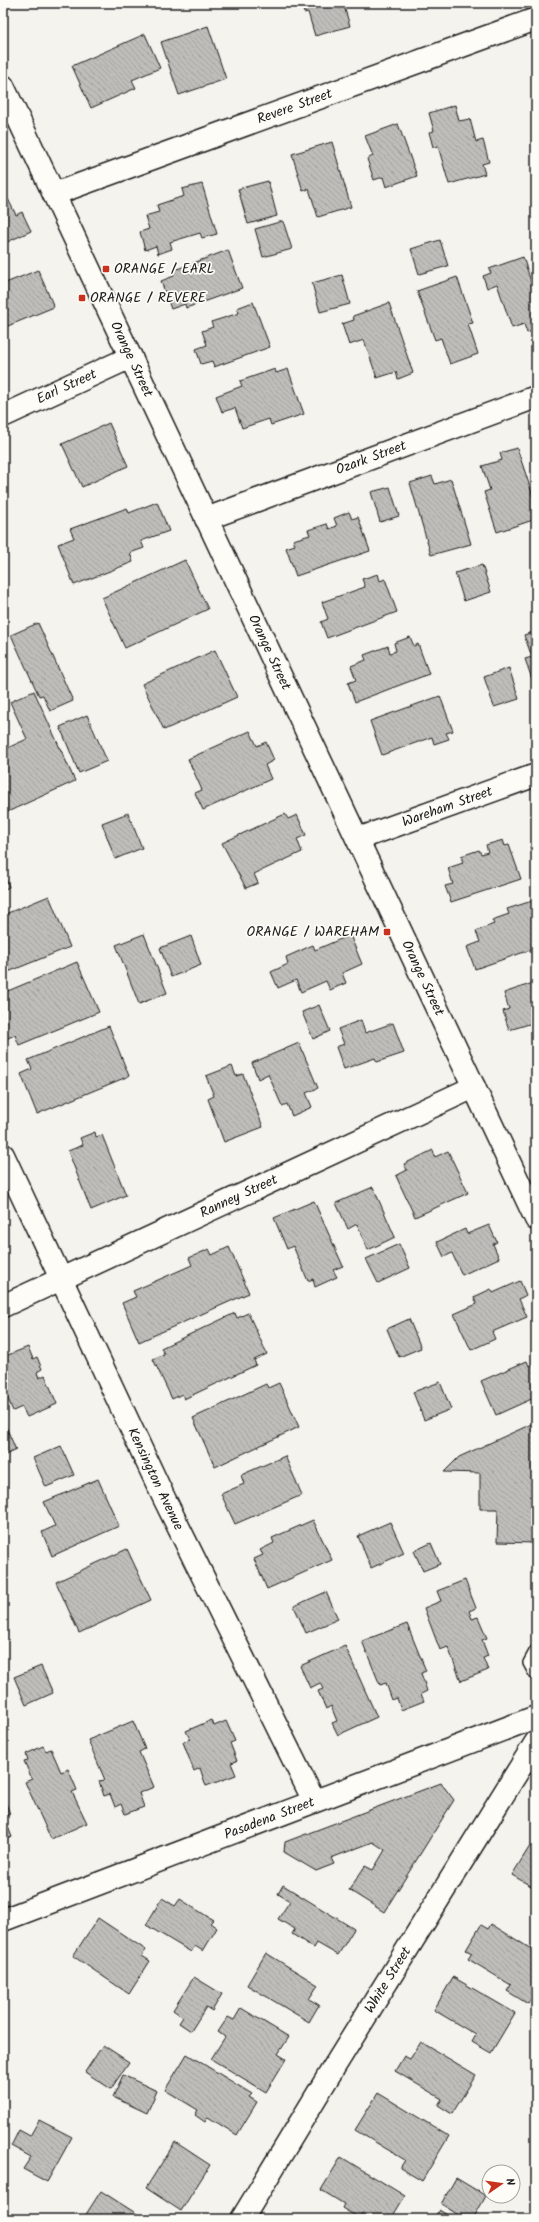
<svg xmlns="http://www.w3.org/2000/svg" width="539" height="2222" viewBox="0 0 539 2222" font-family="Kalam,sans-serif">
<defs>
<pattern id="building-back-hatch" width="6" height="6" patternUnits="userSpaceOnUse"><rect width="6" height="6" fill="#bebdba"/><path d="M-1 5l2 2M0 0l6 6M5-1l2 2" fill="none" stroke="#a3a29f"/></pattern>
</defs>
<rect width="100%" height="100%" fill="#f4f3ee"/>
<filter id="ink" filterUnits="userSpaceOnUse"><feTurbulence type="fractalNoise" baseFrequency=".025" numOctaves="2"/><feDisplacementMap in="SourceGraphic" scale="8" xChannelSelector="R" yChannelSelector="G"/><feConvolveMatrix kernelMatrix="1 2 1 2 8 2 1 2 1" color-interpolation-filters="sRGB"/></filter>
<g filter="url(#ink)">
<!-- building -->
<path fill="url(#building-back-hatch)" stroke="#1c1c1c" d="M301 3H343L350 26 315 36 308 12 304 13Z
M208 26 226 79 179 95 161 42Z
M145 34 160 68 132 80 136 88 91 108 72 66Z
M455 105 459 121 470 119 476 142 483 140 489 162 482 164 485 174 449 184 438 146 433 147 429 132 434 131 429 113Z
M398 124 417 176 386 187 383 177 374 180 367 159 373 156 365 136Z
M332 142 351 207 318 217 309 189 303 191 292 154Z
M268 181 277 216 248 224 238 189Z
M202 184 217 234 202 238 200 233 170 242 172 249 158 254 156 246 145 250 140 232 149 229 145 216 159 212 157 205 184 196 182 189Z
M7 197 16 215 22 212 31 231 3 244V199Z
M283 221 292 249 263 257 255 229Z
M440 240 448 266 419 274 411 249Z
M228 250 242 288 186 308 185 304 171 309 161 281 174 276 172 271Z
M523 257 536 297V330L527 333 524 324 512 328 497 284 487 288 483 276 491 273 489 269Z
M38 270 54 307 3 328V284Z
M342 275 350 304 320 312 312 283Z
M457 277 473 323 468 324 478 354 450 364 441 338 435 340 417 291Z
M253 302 270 347 214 367 212 361 201 364 196 349 207 345 202 331 213 327 211 322 239 313 237 308Z
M389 303 413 373 398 379 396 372 377 378 364 340 349 345 342 324 354 320 353 316Z
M275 369 276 373 288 369 304 414 271 425 269 419 242 428 235 408 222 412 216 396 242 386 240 381Z
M109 423 128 466 82 487 62 444Z
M517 448 536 505V519L497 532 484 492 490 490 482 466 502 460 500 453Z
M432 476 435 484 451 479 471 544 431 555 410 483Z
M390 487 399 516 380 522 371 492Z
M157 502 169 531 141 541 144 548 130 553 133 562 74 585 58 544 74 538 70 529 127 508 129 513Z
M349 512 352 519 358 517 370 551 296 576 286 548 295 545 293 540 310 535 308 530 327 524 329 529 337 526 334 518Z
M185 560 208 609 125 648 102 598Z
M482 565 491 592 464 601 455 573Z
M378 574 380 581 385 579 397 612 327 638 321 622 328 619 322 602 365 587 362 579Z
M38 623 73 701 50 711 43 695 39 696 11 635Z
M536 631V678L532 679 525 659 532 657 524 635Z
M410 637 414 646 418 644 429 674 355 702 348 683 356 680 351 666 366 660 364 655 388 646 390 653 396 651 394 643Z
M215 650 237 697 164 730 142 684Z
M509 668 519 699 494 707 484 677Z
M34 691 75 781 3 814V750L27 739 10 702Z
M440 696 453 731 446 733 449 739 434 744 432 737 382 755 370 721Z
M87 715 107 761 79 773 60 727Z
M250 731 257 746 266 742 274 760 265 765 271 779 203 810 195 793 202 790 188 759Z
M128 813 142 848 115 859 102 823Z
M285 814 288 819 297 815 306 835 297 839 302 852 254 874 258 883 246 888 222 843Z
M503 840 505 846 509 845 521 879 451 902 445 886 453 884 448 868 463 863 461 856 479 850 481 854 488 852 486 845Z
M536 845V865L530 847Z
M3 871 9 887 3 890Z
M49 896 70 947 3 974V915Z
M532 901 536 907V948L475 969 467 947 480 942 476 931 494 924 492 920 509 914 507 909Z
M144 934 167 993 139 1004 116 945Z
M350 935 362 964 342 973 346 983 330 990 326 981 301 992 296 980 278 988 271 972 288 964 286 957 313 945 315 950Z
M191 936 201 965 171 977 160 948Z
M77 962 99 1012 19 1045 15 1035 3 1040V993Z
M536 982V1022L509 1030 503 1011 509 1009 504 993Z
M319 1005 330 1031 313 1039 302 1012Z
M361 1020 365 1033 393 1023 404 1053 377 1062 375 1058 344 1069 336 1047 344 1044 338 1029Z
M109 1026 129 1076 37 1114 21 1074 32 1069 28 1060Z
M299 1043 318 1088 306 1093 312 1107 292 1116 287 1104 282 1106 268 1074 258 1079 252 1063Z
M232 1066 236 1076 243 1074 263 1127 224 1142 208 1099 214 1096 206 1076Z
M95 1132 96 1137 102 1135 126 1195 91 1210 68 1151 83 1145 80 1138Z
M433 1150 435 1157 448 1151 468 1193 415 1217 396 1176 407 1170 404 1164Z
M373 1187 395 1237 368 1250 357 1224 348 1229 336 1203Z
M314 1201 343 1266 333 1270 337 1277 315 1287 313 1279 308 1281 293 1246 287 1249 274 1218Z
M489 1225 497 1242 493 1244 499 1258 462 1275 452 1253 444 1257 437 1242 465 1229 467 1234Z
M399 1244 410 1268 378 1283 366 1259Z
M229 1247 249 1293 139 1342 122 1303 136 1297 133 1291 192 1265 189 1258 209 1249 212 1255Z
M520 1281 526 1295 519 1299 527 1317 492 1332 495 1339 471 1350 454 1314 477 1304 474 1297 491 1289 493 1293Z
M235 1313 237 1318 248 1313 267 1354 254 1360 256 1365 184 1399 182 1394 172 1399 153 1359 164 1354 161 1348Z
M409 1319 421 1348 399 1357 387 1329Z
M28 1347 33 1359 37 1357 42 1369 37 1372 39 1378 45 1375 57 1404 27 1417 22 1407 13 1411 3 1387V1357Z
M527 1361 529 1366 536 1362V1397L496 1415 481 1381Z
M440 1382 451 1409 424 1420 413 1392Z
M279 1383 299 1427 215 1467 193 1418 266 1384 268 1388Z
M3 1420 16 1450 3 1456Z
M536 1422V1543L497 1542 498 1509H480V1473L444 1472 459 1457Z
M61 1446 74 1475 46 1487 33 1458Z
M285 1456 302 1495 235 1524 221 1494 244 1484 241 1475Z
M98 1479 119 1526 52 1556 42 1532 55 1526 44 1502Z
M313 1520 332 1560 267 1589 254 1559 263 1555 260 1550 274 1543 272 1538Z
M390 1522 404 1553 371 1568 358 1536Z
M431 1543 440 1564 423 1571 414 1551Z
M127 1549 151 1600 79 1633 56 1582Z
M465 1580 476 1608 469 1611 472 1619 478 1617 487 1638 482 1640 488 1656 483 1658 488 1670 461 1681 448 1647 440 1650 424 1608 441 1601 437 1591Z
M326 1592 338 1619 306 1633 294 1606Z
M407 1624 426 1671 421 1673 427 1691 421 1694 424 1701 401 1710 397 1698 392 1700 386 1683 380 1685 362 1641Z
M345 1646 377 1717 338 1735 332 1723 337 1721 331 1706 326 1709 318 1691 323 1689 320 1683 310 1688 300 1666Z
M41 1666 53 1693 26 1705 14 1677Z
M212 1720 214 1726 226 1721 235 1741 230 1743 237 1761 231 1763 236 1775 206 1786 200 1768 194 1771 183 1742 190 1739 186 1731Z
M133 1721 145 1749 139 1752 154 1787 139 1793 144 1807 125 1814 121 1804 115 1807 110 1794 104 1796 99 1781 105 1780 88 1740Z
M43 1746 46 1751 51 1749 61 1772 68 1769 77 1790 72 1792 87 1823 51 1839 25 1782 32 1779 24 1761 28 1760 26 1754Z
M441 1783 454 1800 384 1912 349 1890 365 1866 373 1870 385 1850 373 1842 331 1858 334 1864 316 1871 284 1852 285 1842Z
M3 1796 10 1814 4 1817 12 1837 3 1840Z
M530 1846 536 1850V1889L512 1875Z
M283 1885 354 1929 338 1955 317 1943 314 1948 292 1934 295 1929 278 1919 290 1901 278 1894Z
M162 1898 175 1906 180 1899 213 1920 210 1923 217 1928 203 1951 195 1946 191 1952 146 1925Z
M98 1918 146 1950 142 1956 150 1961 129 1994 73 1956Z
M491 1924 536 1952V1991L528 2004 507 1991 511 1985 468 1959 472 1953 466 1950 481 1925 488 1929Z
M266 1953 318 1985 309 1999 319 2005 309 2022 247 1985Z
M194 1977 222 1994 212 2011 206 2007 191 2031 179 2023 183 2017 173 2010Z
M453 1977 515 2013 491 2053 472 2042 476 2035 434 2010Z
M241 2008 289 2037 278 2054 286 2059 266 2092 211 2059 225 2037 218 2032 228 2017 234 2020Z
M421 2042 476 2075 452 2114 438 2105 442 2099 395 2071 404 2056 410 2059Z
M103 2045 129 2062 111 2089 85 2072Z
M187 2054 252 2094 249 2097 257 2102 237 2135 208 2117 205 2122 195 2115 198 2110 165 2090Z
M123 2075 157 2091 147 2113 113 2097Z
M378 2093 449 2136 422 2181 400 2168 405 2160 355 2130Z
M39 2120 72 2137 47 2182 23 2169 31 2157 11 2146 19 2130 30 2136Z
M175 2142 210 2165 181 2211 146 2188Z
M341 2157 405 2196 391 2219H369L362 2213 359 2218 342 2208 344 2204 321 2190Z
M456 2178 486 2196 473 2219H465L441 2204Z
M101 2191 145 2219H83Z
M439 2210 454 2219H433Z"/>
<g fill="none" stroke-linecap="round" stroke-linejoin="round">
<!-- service casing -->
<g stroke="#1c1c1c" stroke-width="16">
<path id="service" d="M536 1652 530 1663 536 1674"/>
</g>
<!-- minor casing -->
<g stroke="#1c1c1c" stroke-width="25">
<g id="minor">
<path id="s1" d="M54 194 536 19"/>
<path id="s2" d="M3 416 131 357"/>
<path id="s3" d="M206 519 536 397"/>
<path id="s4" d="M358 839 536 775"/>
<path id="s5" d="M3 1155 164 1498 314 1801"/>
<path id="s6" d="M3 1306 474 1087"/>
<path id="s7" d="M3 1920 536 1717"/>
</g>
</g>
<!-- tertiary casing -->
<g stroke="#1c1c1c" stroke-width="25">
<g id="tertiary">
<path id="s8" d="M3 86 536 1219"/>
</g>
</g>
<!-- secondary casing -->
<g stroke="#1c1c1c" stroke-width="25">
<g id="secondary">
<path id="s9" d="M242 2219 334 2067 536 1742"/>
</g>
</g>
<!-- service -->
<use href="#service" stroke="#fdfcf7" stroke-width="13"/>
<!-- minor -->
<use href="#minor" stroke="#fdfcf7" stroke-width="22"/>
<!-- tertiary -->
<use href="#tertiary" stroke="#fdfcf7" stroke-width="22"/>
<!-- secondary -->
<use href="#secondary" stroke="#fdfcf7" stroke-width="22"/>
</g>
</g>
<!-- markers -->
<g fill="#c8321e" stroke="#fdfcf7" stroke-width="1.5">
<rect x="102" y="265" width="8" height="8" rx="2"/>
<rect x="78" y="294" width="8" height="8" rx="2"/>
<rect x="383" y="928" width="8" height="8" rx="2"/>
</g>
<g text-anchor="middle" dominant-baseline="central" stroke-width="3.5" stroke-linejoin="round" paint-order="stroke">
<!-- street labels -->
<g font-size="14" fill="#1c1c1c" stroke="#fdfcf7">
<text stroke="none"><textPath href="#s1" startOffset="256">Revere Street</textPath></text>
<text stroke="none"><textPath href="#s8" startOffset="302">Orange Street</textPath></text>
<text stroke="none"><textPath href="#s2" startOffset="70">Earl Street</textPath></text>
<text stroke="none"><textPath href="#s3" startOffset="176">Ozark Street</textPath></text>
<text stroke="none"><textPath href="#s8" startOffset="626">Orange Street</textPath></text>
<text stroke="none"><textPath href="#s4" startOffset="95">Wareham Street</textPath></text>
<text stroke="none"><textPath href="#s8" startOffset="986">Orange Street</textPath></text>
<text stroke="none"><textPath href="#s6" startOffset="260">Ranney Street</textPath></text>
<text stroke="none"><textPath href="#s5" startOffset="358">Kensington Avenue</textPath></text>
<text stroke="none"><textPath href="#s7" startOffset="285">Pasadena Street</textPath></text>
<text stroke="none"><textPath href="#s9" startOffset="280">White Street</textPath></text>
</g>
<!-- poi labels -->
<g font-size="14" fill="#1c1c1c" stroke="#fdfcf7" text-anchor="start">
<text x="114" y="269">ORANGE / EARL</text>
<text x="90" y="298">ORANGE / REVERE</text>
<text x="379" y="932" text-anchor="end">ORANGE / WAREHAM</text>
</g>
</g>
<!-- margin -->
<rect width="539" height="2222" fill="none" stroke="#fdfcf7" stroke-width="16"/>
<rect x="8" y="8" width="523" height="2206" fill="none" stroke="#1c1c1c" stroke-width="1.5" filter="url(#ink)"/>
<!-- north arrow -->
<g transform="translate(501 2184) rotate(77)"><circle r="19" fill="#fdfcf7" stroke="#a3a29f"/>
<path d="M0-3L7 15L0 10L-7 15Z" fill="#c8321e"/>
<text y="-6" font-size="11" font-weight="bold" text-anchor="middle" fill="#1c1c1c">N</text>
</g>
</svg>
